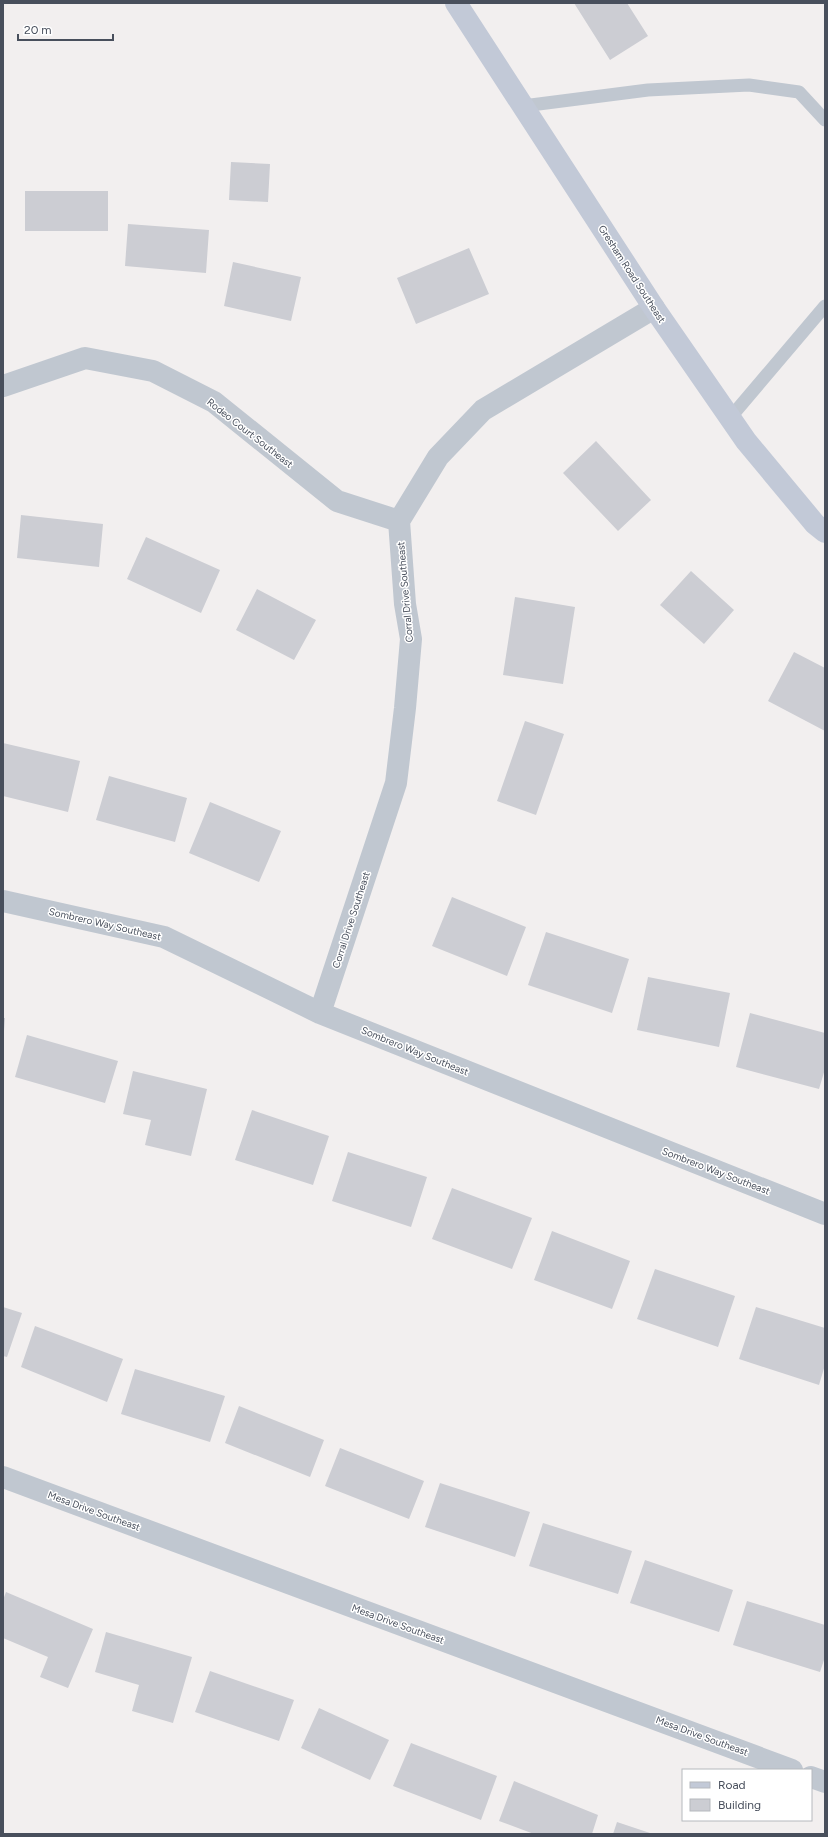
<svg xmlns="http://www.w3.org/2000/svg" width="828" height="1837" viewBox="0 0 828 1837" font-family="Figtree,sans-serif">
<rect width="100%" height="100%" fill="#f2efef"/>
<!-- building -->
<path fill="#cccdd3" d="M574 3H627L648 36 610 60Z
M231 162 270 164 268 202 229 200Z
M25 191H108V231H25Z
M128 224 209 230 206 273 125 266Z
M469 248 489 294 416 324 397 278Z
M233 262 301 277 291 321 224 306Z
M596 441 651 500 618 531 563 473Z
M21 515 103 524 99 567 17 558Z
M146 537 220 570 201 613 127 579Z
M691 571 734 610 704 644 660 605Z
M257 589 316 620 294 660 236 630Z
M515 597 575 607 563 684 503 675Z
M794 652 825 668V731L768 701Z
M525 721 564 734 536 815 497 801Z
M3 743 80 761 68 812 3 796Z
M109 776 187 798 175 842 96 820Z
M210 802 281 831 259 882 189 853Z
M452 897 526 927 507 976 432 946Z
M546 932 629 959 612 1013 528 985Z
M648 977 730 993 719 1047 637 1030Z
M750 1013 825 1033V1069L819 1089 736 1067Z
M3 1018H5L4 1031H3Z
M27 1035 118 1061 105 1103 15 1077Z
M133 1071 207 1089 191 1156 145 1145 151 1120 123 1114Z
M252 1110 329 1136 313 1185 235 1160Z
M348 1152 427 1177 411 1227 332 1201Z
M452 1188 532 1218 512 1269 432 1239Z
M552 1231 630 1261 612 1309 534 1280Z
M655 1269 735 1296 718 1347 637 1319Z
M3 1307 22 1313 7 1357 3 1356Z
M756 1307 825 1328V1365L819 1385 739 1359Z
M35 1326 123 1359 107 1402 21 1367Z
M135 1369 225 1396 210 1442 121 1414Z
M239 1406 324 1440 310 1477 225 1443Z
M340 1448 424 1481 409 1519 325 1486Z
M440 1483 530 1512 515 1557 425 1527Z
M543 1523 632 1551 618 1594 529 1566Z
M645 1560 733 1590 719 1632 630 1603Z
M6 1592 93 1629 68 1688 40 1677 48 1657 3 1638V1600Z
M747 1601 825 1625V1657L820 1672 733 1645Z
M106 1632 192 1657 173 1723 132 1711 139 1685 95 1672Z
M210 1671 294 1700 279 1741 195 1712Z
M319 1708 389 1740 370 1780 301 1748Z
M411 1743 497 1776 481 1820 393 1786Z
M514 1781 598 1815 592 1834H534L499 1821Z
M617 1822 653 1834H613Z"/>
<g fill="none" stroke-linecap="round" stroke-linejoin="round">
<!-- lane -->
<path stroke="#c0c7d0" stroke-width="13" d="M523 106 648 90 749 85 799 92 825 120
M730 418 825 306"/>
<!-- street -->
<path stroke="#c0c7d0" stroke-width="22" d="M3 386 85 358 153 371 214 402 337 501 399 521
M3 901 164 937 320 1013 825 1214
M320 1013 396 783 405 708 411 639 405 604 399 521 438 457 483 410 654 308
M3 1477 792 1770
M811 1777 825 1782"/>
<!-- secondary -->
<path stroke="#c2c9d7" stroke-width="22" d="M456 3 654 308 746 441 815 524 825 532"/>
</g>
<g text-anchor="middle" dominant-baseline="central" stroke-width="3" stroke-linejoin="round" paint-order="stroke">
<!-- street labels -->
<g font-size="10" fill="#484f5c" stroke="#fff">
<text transform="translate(632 274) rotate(57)">Gresham Road Southeast</text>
<text transform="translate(250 433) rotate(38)">Rodeo Court Southeast</text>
<text transform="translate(405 592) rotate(-95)">Corral Drive Southeast</text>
<text transform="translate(351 920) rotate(-72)">Corral Drive Southeast</text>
<text transform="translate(105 924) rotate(13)">Sombrero Way Southeast</text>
<text transform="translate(415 1051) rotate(22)">Sombrero Way Southeast</text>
<text transform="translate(716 1171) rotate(21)">Sombrero Way Southeast</text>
<text transform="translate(94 1511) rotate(20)">Mesa Drive Southeast</text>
<text transform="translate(398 1624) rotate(20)">Mesa Drive Southeast</text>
<text transform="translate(702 1736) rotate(20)">Mesa Drive Southeast</text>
</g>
</g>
<!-- border -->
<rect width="828" height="1837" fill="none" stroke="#484f5c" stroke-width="8"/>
<!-- legend -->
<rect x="682" y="1769" width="130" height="52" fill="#ffffff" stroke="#b6b9be"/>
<rect x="690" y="1782" width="20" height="6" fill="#c2c9d7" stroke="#b6b9be"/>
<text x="718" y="1789" font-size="12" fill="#484f5c">Road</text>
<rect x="690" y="1799" width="20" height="12" fill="#cccdd3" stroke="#b6b9be"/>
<text x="718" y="1809" font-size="12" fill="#484f5c">Building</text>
<!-- scale -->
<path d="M18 34v6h95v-6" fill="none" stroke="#484f5c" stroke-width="2"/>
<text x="24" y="34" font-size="12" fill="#484f5c" stroke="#ffffff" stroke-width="3" paint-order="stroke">20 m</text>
</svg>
